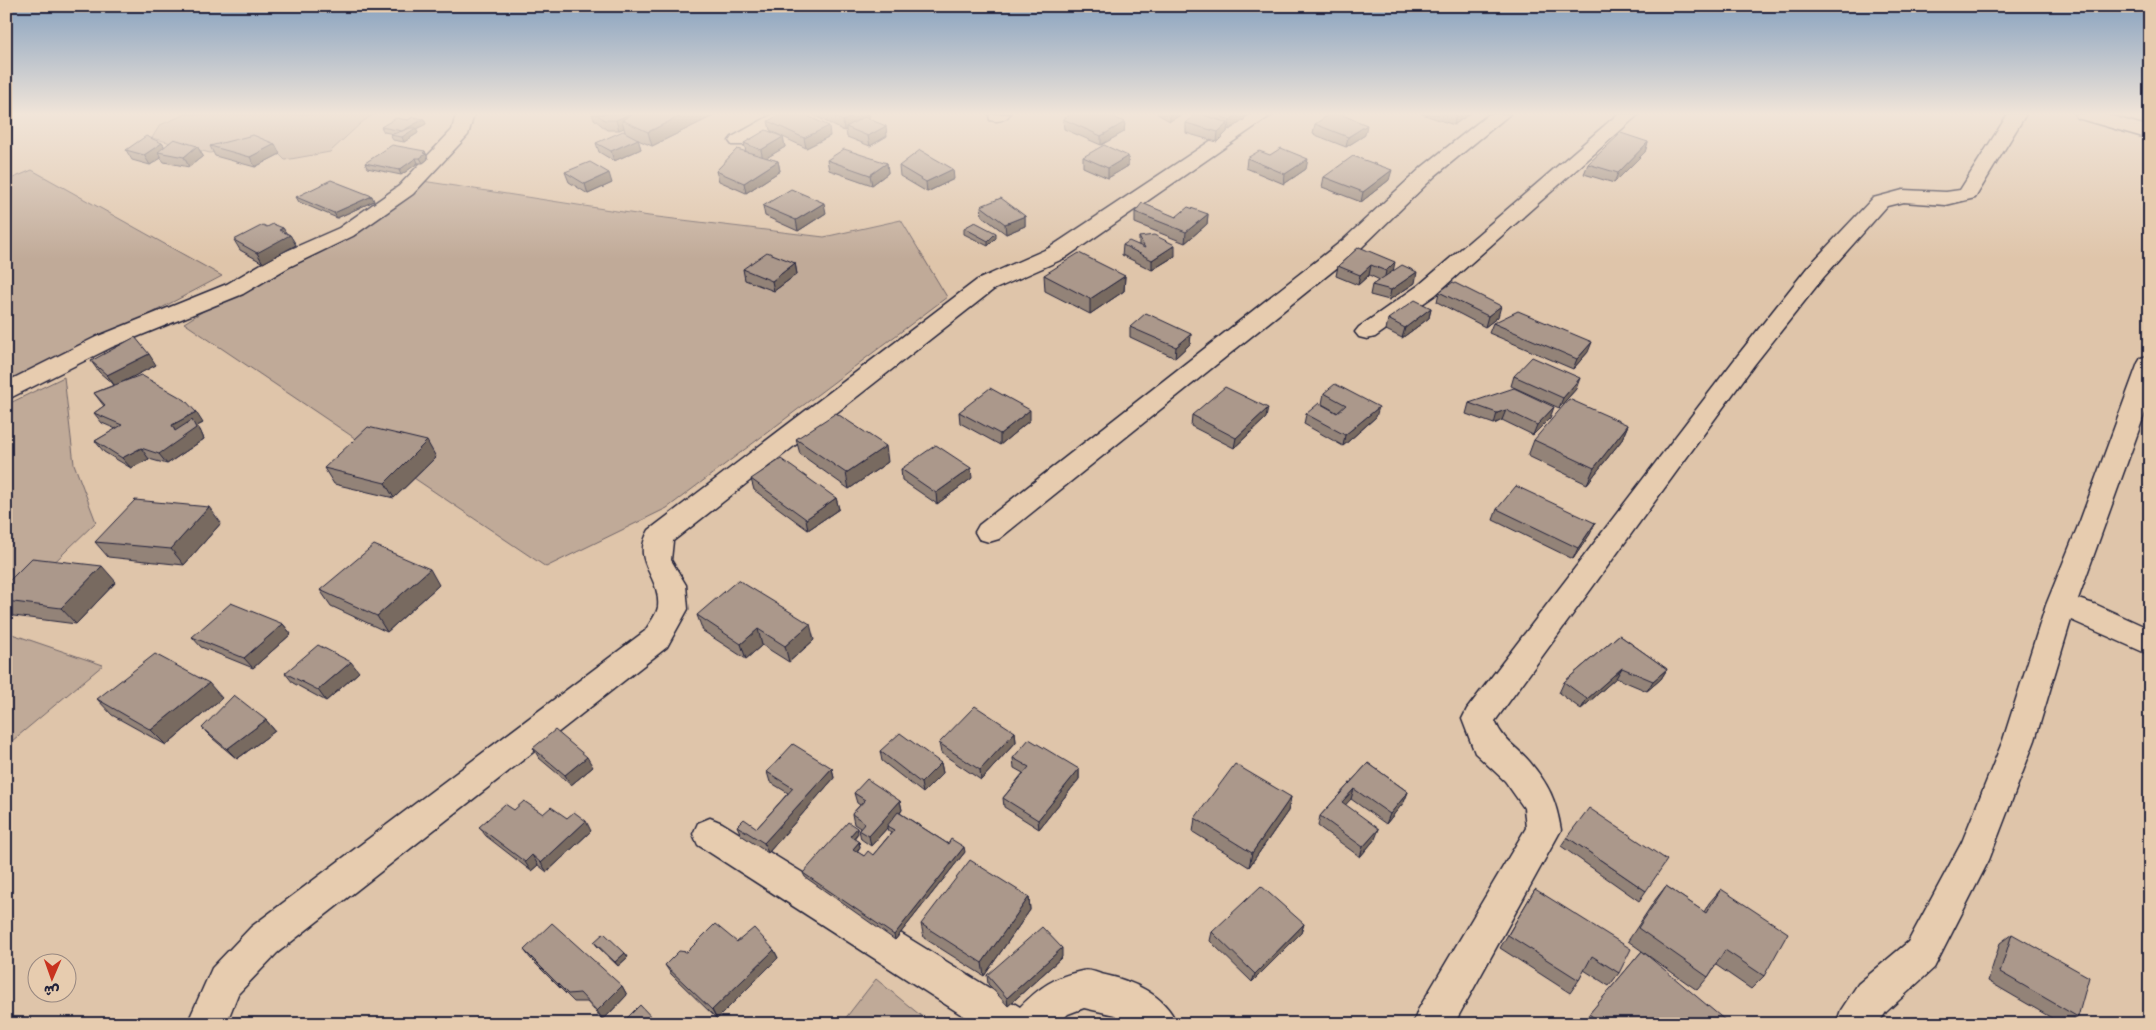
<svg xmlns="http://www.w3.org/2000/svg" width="2156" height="1030" viewBox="0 0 2156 1030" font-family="Mynerve,'Playpen Sans Arabic',sans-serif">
<rect width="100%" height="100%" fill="#dfc5aa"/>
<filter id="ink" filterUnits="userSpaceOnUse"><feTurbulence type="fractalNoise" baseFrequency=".02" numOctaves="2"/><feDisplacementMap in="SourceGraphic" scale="10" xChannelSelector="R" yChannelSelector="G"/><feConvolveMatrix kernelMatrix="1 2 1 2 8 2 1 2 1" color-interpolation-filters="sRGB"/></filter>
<g filter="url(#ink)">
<!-- green -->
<path fill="#c0aa98" stroke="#71666a" d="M186 114H374L361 123 330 152 285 160 265 140 210 153 152 138 160 125Z
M32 170 222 276 29 378 6 388V181Z
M416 180 649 216 824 237 901 220 947 297 667 508 546 567 184 323Z
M64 377 74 464 96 522 6 609V405Z
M6 632 103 665 6 746Z
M876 979 931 1024H841Z"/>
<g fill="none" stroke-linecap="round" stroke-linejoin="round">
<!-- minor casing -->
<g stroke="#22223b" stroke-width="3">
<path id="minor" d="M456 114H474L468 135 413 194 353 236 289 267 243 294 112 347 6 400V382L96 337 227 284 273 257 339 228 399 186 452 130Z
M773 114H796L794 118 746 145H732L729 141 732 137Z
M989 114H1010C1005 121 998 122 990 120Z
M1251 114H1273L1065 258 993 290 673 541 671 560 686 585 688 609 667 647 277 953 238 994 226 1024H187L212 968 251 927 645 631C649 624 657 614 658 607 661 575 630 563 649 530L977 280 1049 248Z
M1489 114H1510L1436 175 1359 250 999 539 989 542 979 539 975 532 979 525 1343 240 1422 167Z
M1618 114H1639L1435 295 1375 337 1367 339 1359 337 1355 332 1359 327 1419 285Z
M2008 114H2026L1975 198 1946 205 1903 202 1887 206 1823 278 1754 365 1495 721C1503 741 1516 746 1529 761 1549 785 1556 800 1561 830L1454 1024H1413L1418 1010 1526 828 1524 808 1505 781 1475 753 1462 719 1467 709 1738 355 1807 268 1873 198 1903 190 1946 192 1960 190Z
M2150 355V399L2078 599 2097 605 2150 629V655L2071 620 2035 740 1989 860 1934 968 1886 1012 1878 1024H1836L1841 1010 1858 984 1908 942 1962 842 2003 740 2046 605 2080 521 2138 363 2141 358Z
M710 818 722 823 1020 1007C1040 987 1054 977 1082 971 1088 969 1095 972 1101 974 1131 980 1165 994 1177 1024H1126L1115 1015 1084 1008 1068 1014 1058 1024H976L698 845 693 834 698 823Z"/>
</g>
<!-- highway casing -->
<g stroke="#22223b" stroke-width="3">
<path id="highway" d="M2075 114H2105L2150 127V139L2077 118Z"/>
</g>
<!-- minor -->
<use href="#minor" fill="#e7ccaf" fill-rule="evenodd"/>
<!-- highway -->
<use href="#highway" fill="#e7ccaf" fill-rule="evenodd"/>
</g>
<!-- wall -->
<path fill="#938378" stroke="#22223b" d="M592 114H712L713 116 652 146 638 140 641 149 614 161 599 152 596 143 625 132 624 128 619 130H607L594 119Z
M815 114H869V119L887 136 870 146 847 137 846 130 844 131 815 116Z
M1157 114H1182L1170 121Z
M1206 114H1245L1244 120 1229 130 1228 129 1227 132 1217 142 1186 133V123L1206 116Z
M1422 114H1469L1454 125Z
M424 119 426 124 416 129 418 133 404 142 393 140 390 135 394 134 384 132 381 127 408 120Z
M1063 119 1125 122 1124 132 1101 145 1064 129Z
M768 121 830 136 806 148 783 137 785 147 766 158 778 161 780 171 746 193 719 181 716 171 746 152 744 143 781 136 770 130Z
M1315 124 1365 135 1346 147 1313 134Z
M1648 142 1645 152 1614 183 1584 174 1588 164Z
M162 143 165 147 197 146 203 156 189 167 164 162 161 158 150 165 132 160 126 150Z
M210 146 280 154 255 167 215 156Z
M425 151 428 159 423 163H418L401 175 367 168 365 163Z
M1128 156V166L1108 178 1083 167V157Z
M1247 158 1306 169 1284 184 1246 168Z
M827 160 887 163 888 173 872 185 829 170Z
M899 166 954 179 927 192 900 176Z
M565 172 612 183 588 194 569 182Z
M1324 177 1389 180 1361 202 1322 187Z
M296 197 374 201 337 218 299 202Z
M763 206 826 213 798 231 765 216Z
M981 206 1025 216V226L1006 234 982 216Z
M1135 212 1176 217 1208 214 1207 224 1185 243 1135 223Z
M267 227 283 228 286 233 290 235 296 245 263 263 240 250 234 240Z
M964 228 996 238 988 246 964 234Z
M1139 237 1175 256 1152 270 1122 255 1123 245H1139Z
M1359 247 1393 271 1415 283 1389 300 1370 295 1372 285 1380 280 1369 275 1358 285 1336 276 1338 266Z
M795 263 797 274 774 291 745 280 743 269Z
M1044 275 1125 276 1124 291 1090 314 1045 291Z
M1439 292 1498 317 1485 327 1437 302Z
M1431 308 1429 318 1402 338 1386 330 1388 319Z
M1493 323 1588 352 1573 369 1489 333Z
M1130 327 1191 334 1190 344 1175 358 1130 337Z
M91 361 156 365 118 384 203 423 197 426 200 430 204 439 167 464 149 459 131 468 104 452 95 441 116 429 102 423 94 413 104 406 94 393 114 385 99 372Z
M1514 376 1576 389 1559 408 1511 386Z
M1324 393 1376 417 1343 446 1304 424 1306 414 1338 413 1322 404Z
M1469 403 1550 418 1533 435 1502 420 1494 424 1466 414Z
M959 412 1030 420 1000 445 960 423Z
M1192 415 1266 418 1234 448 1191 426Z
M1628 425 1621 441 1587 484 1528 456 1534 440Z
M796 439 888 462 849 489 800 454Z
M436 457 394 498 334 484 324 468Z
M901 469 972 478 937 504 902 480Z
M751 479 836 498 839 509 808 530 754 490Z
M1497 509 1595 523 1590 534 1573 559 1493 520Z
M221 523 184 565 108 557 95 542Z
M116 582 76 624 6 615V584Z
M439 585 387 632 331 606 320 590Z
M697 615 814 640 789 662 762 645 746 659 703 631Z
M283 624 291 634 253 668 201 647 192 637Z
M1619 635 1667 669 1661 679 1647 691 1616 678 1581 709 1559 693 1564 682Z
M359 672 326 701 293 683 285 673Z
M222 698 166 745 112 715 97 699Z
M266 720 275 731 237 759 212 738 202 728Z
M1015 732 1016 742 981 780 941 753 939 743Z
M533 748 593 767 571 785 539 758Z
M880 751 941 763 943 773 923 793 882 761Z
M1013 758 1079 769V779L1039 829 1004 807 1003 798 1023 773 1014 768Z
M1368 763 1408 792 1404 802 1386 824 1351 799 1345 805 1375 839 1360 857 1318 826 1320 816Z
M832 768 834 778 768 853 741 835 737 826 757 828 788 793 770 782 767 772Z
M854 793 900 801 902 810 900 813 948 844 965 852 895 940 805 877 803 873 858 833 854 839 859 842 860 847 857 852 864 856 873 855 891 833 888 831 887 828 871 846 861 839 859 830 860 828 854 824 852 814 860 805 857 803Z
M1291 797 1288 811 1249 867 1193 832 1195 818Z
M514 810 567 818 591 831 547 872 538 865 531 871 486 836 479 827Z
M1567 837 1646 891 1639 901 1561 846Z
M1666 886 1704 912 1709 903 1721 889 1764 976 1751 989 1716 965 1708 977 1697 990 1643 952 1725 1024H1581L1642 951 1628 941 1655 900Z
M1535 889 1619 973 1609 986 1584 970 1579 980 1570 993 1500 948Z
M1029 897 1030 910 984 976 924 938 921 924Z
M1304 924 1301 933 1252 982 1210 941 1212 932Z
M2012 934 2078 1017 2067 1024H2062L1988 981 2000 943Z
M594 942 625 953 628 957 618 966 597 946Z
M737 942 774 950 778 958 717 1019 671 974 665 965 687 952Z
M524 950 622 986 627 995 603 1020 587 1002H574L531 959Z
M1062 957 1008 1006 988 984 987 975Z"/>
<!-- shaded-wall -->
<path fill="#786a61" stroke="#22223b" d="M630 114H643L622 120 624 128 619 130 616 120Z
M684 114H712L713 116 652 146 648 132Z
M856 114H869V119L849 128 846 127V130L844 131 843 121Z
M1170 114H1182L1170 121Z
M1239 114H1245L1244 120 1229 130 1230 120Z
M1456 114H1469L1454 125Z
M424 119 426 124 416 129 418 133 404 142 402 137V131Z
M1125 122 1124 132 1101 145V136Z
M1228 123 1227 132 1217 142 1218 132Z
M1367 125 1365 135 1346 147 1348 137Z
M829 126 830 136 806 148 804 138Z
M886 126 887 136 870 146 868 136Z
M783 137 785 147 763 160 761 150Z
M638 139 641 149 614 161 611 151Z
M1648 142 1645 152 1614 183 1618 173Z
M162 143 168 153 158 152 161 158 150 165 144 155Z
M275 144 280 154 255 167 250 157Z
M197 146 203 156 189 167 184 157Z
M425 151 428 159 423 163 420 158 423 153Z
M1128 156V166L1108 178V168Z
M416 158 418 163 401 175 399 170Z
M1308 159 1306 169 1284 184 1285 174Z
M778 161 780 171 746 193 744 183Z
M887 163 888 173 872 185 870 175Z
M953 169 954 179 927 192 926 182Z
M1392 170 1389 180 1361 202 1363 192Z
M609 173 612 183 588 194 585 184Z
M372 196 374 201 337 218 334 213Z
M824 203 826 213 798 231 796 220Z
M1208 214 1207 224 1185 243 1186 232Z
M1025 216V226L1006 234 1005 224Z
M283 228 288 236 290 235 296 245 263 263 257 253 279 230Z
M996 233V238L988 246V241Z
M1175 245V256L1152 270V260Z
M1395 262 1393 272 1384 281 1386 271Z
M795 263 797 274 774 291 772 281Z
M1371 265 1369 275 1358 285 1360 275Z
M1417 272 1415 283 1389 300 1391 290Z
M1125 276 1124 291 1090 314V299Z
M1501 306 1498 317 1485 327 1488 316Z
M1431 308 1429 318 1402 338 1405 328Z
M1191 334 1190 344 1175 358 1176 347Z
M1592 342 1588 352 1573 369 1577 359Z
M149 354 156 365 115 386 107 375Z
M1580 378 1576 389 1559 408 1563 398Z
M1379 407 1376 417 1343 446 1345 435Z
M1554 407 1550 418 1533 435 1537 425Z
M1268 408 1266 418 1234 448 1236 438Z
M1030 410V420L1000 445V434Z
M1506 410 1502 420 1494 424 1497 413Z
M196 412 203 423 197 426 200 430 204 439 167 464 159 454 175 431 172 425Z
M1628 425 1621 441 1587 484 1594 468Z
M427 441 436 457 394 498 385 483Z
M886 446 888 462 849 489 846 473Z
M141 448 149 459 131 468 122 458Z
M971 468 972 478 937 504 936 493Z
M836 498 839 509 808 530 806 519Z
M209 507 221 523 184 565 171 549Z
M1595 523 1590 534 1573 559 1578 548Z
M102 566 116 582 76 624 61 608Z
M430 569 439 585 387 632 377 616Z
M283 624 291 634 253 668 244 658Z
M810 624 814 640 789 662 785 646Z
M758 629 762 645 746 659 741 644Z
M351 662 359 672 326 701 318 690Z
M1622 668 1616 678 1581 709 1587 699Z
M1667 669 1661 679 1647 691 1653 681Z
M209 683 222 698 166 745 151 730Z
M266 720 275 731 237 759 227 749Z
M1015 732 1016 742 981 780 980 770Z
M587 757 593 767 571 785 565 775Z
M941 763 943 773 923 793 921 783Z
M832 768 834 778 768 853 764 843Z
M1079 769V779L1039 829 1038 820Z
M1354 789 1351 799 1339 812 1342 802Z
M1408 792 1404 802 1386 824 1390 814Z
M1291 797 1288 811 1249 867 1252 853Z
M900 801 902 810 888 827 887 826V828L871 846 869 836Z
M586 821 591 831 547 872 541 863Z
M857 828 858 833 851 841 850 836Z
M1379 829 1375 839 1360 857 1363 847Z
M859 842 860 847 854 854 853 849Z
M964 847 965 852 895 940 894 935Z
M532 855 538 865 531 871 525 862Z
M1029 897 1030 910 984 976 982 963Z
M1304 924 1301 933 1252 982 1255 974Z
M1062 948V957L1008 1006 1007 998Z
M774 950 778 958 717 1019 712 1010Z
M625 953 628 957 618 966 615 962Z
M622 986 627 995 603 1020 597 1011Z"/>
<!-- building -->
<path fill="#ab988b" stroke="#22223b" d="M597 114H630L616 120H604Z
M633 114H684L648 132 622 120Z
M781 114H803L829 126 804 138 768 121Z
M830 114H856L843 121Z
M1072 114H1106L1125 122 1101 136 1063 119Z
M1196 114H1200L1228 123 1218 132 1186 123Z
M1216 114H1239L1230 120Z
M1330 114H1340L1367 125 1348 137 1315 124Z
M413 117 424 119 402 131 381 127 396 118 408 120Z
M864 117 886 126 868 136 846 127Z
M411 128H416L402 137 390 135Z
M766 130 783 137 761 150 744 143Z
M623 131 638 139 611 151 596 143Z
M1621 133 1648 142 1618 173 1588 164Z
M253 135 275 144 250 157 210 146Z
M146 136 162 143 144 155 126 150Z
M174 139 197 146 184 157 158 152Z
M392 145 425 151 423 153 426 154 420 158H416L399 170 365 163Z
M1104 145 1128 156 1108 168 1083 157Z
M1281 148 1308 159 1285 174 1247 158 1259 151 1270 155Z
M737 149 778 161 744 183 716 171Z
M844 149 887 163 870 175 827 160Z
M920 150 953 169 926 182 899 166Z
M1353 156 1392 170 1363 192 1324 177Z
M590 162 609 173 585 184 565 172Z
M331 180 372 196 334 213 296 197Z
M791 189 824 203 796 220 763 206Z
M1001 198 1025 216 1005 224 981 206Z
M1142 203 1176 217 1188 207 1208 214 1186 232 1135 212Z
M975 222 996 233 988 241 964 228Z
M273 224 283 228 279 230 290 235 257 253 234 240 263 225 267 227Z
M1154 235 1175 245 1152 260 1123 245 1129 241 1145 248 1139 237Z
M1359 247 1395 262 1386 271 1371 265 1360 275 1338 266Z
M767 252 795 263 772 281 743 269Z
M1079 253 1125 276 1090 299 1044 275Z
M1402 265 1417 272 1391 290 1372 285Z
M1453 282 1501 306 1488 316 1439 292Z
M1415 300 1431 308 1405 328 1388 319Z
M1518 311 1592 342 1577 359 1493 323Z
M1146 313 1191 334 1176 347 1130 327Z
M135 337 149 354 107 375 91 361Z
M1532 357 1580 378 1563 398 1514 376Z
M141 375 185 400 196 412 172 425 175 431 192 420 196 428 159 454 141 448 122 458 95 441 122 425 94 413 105 405 94 393Z
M1335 384 1379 407 1345 435 1306 414 1319 403 1337 413 1346 405 1324 393Z
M1225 387 1268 408 1236 438 1192 415Z
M990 388 1030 410 1000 434 959 412Z
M1514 388 1554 407 1537 425 1506 410 1497 413 1469 403Z
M1569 399 1628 425 1594 468 1534 440Z
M836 413 886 446 846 473 796 439Z
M368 427 427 441 385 483 324 468Z
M936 445 971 468 936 493 901 469Z
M781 459 836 498 806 519 751 479Z
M1516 486 1595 523 1578 548 1497 509Z
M135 500 209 507 171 549 95 542Z
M374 545 430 569 377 616 320 590Z
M32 558 102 566 61 608 6 601V584Z
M738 580 810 624 785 646 758 629 741 644 697 615Z
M231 603 283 624 244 658 192 637Z
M1619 635 1667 669 1653 681 1622 668 1587 699 1564 682Z
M318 645 351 662 318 690 285 673Z
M155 654 209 683 151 730 97 699Z
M234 695 266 720 227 749 202 728Z
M975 706 1015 732 980 770 939 743Z
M555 730 587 757 565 775 533 748Z
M900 733 941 763 921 783 880 751Z
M1029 739 1079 769 1038 820 1003 798 1029 767 1013 758Z
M793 744 832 768 764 843 737 826 744 819 757 828 793 788 767 772Z
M1368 763 1408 792 1390 814 1354 789 1342 802 1379 829 1363 847 1320 816Z
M1235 764 1291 797 1252 853 1195 818Z
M867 779 900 801 869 836 859 830 865 823 852 814 865 800 854 793Z
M524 801 543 814 551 807 567 818 574 812 586 821 541 863 532 855 525 862 479 827 505 804 514 810Z
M1589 808 1667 860 1646 891 1567 837Z
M898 812 948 844 951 839 964 847 894 935 803 873 848 822 857 828 850 836 859 842 853 849 864 856 868 851 873 855 894 830 887 826Z
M970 860 1029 897 982 963 921 924Z
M1261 886 1304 924 1255 974 1212 932Z
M1666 886 1706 913 1721 889 1788 933 1764 976 1725 950 1708 977 1638 928Z
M1535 889 1631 949 1619 973 1592 956 1579 980 1508 935Z
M552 923 622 986 597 1011 580 993 568 994 524 950Z
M715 924 737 942 754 928 774 950 712 1010 665 965 679 951 687 952Z
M1042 927 1062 948 1007 998 987 975Z
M604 933 625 953 615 962 594 942Z
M2012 934 2089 977 2078 1017 2000 972Z
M1642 951 1726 1021 1725 1024H1603L1589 1014Z
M640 1005 658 1024H621Z"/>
</g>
<!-- sky -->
<linearGradient id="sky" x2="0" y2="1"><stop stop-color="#88a2bf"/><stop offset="0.44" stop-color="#f1e5d9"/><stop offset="1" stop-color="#f1e5d9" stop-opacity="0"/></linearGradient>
<rect width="2156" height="259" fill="url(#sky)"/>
<!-- margin -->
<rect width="2156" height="1030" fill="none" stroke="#e7ccaf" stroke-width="25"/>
<rect x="12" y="12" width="2131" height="1005" fill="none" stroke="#22223b" stroke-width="2" filter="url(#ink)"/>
<!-- north arrow -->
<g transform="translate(52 978) rotate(182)"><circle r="24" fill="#e7ccaf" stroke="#988881"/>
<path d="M0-4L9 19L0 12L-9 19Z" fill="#c8321e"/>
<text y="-8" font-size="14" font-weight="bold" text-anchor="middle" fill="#22223b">ش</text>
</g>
</svg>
